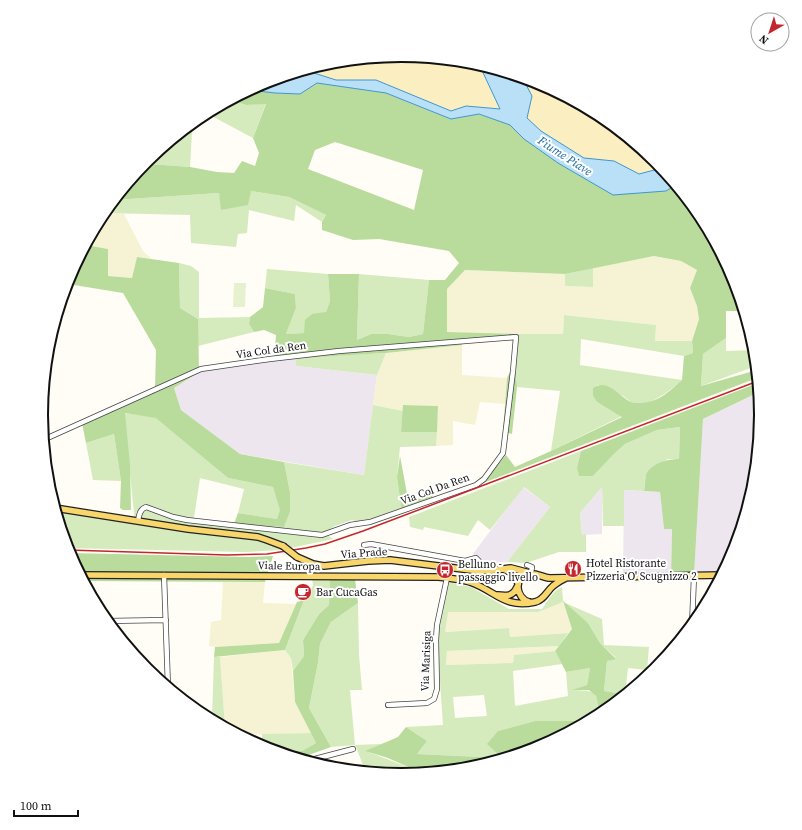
<svg xmlns="http://www.w3.org/2000/svg" width="802" height="830" viewBox="0 0 802 830" font-family="'Source Serif 4',serif">
<rect width="100%" height="100%" fill="#fffdf5"/>
<!-- industrial -->
<path fill="#eee6ef" d="M295 358 296 366 377 375 364 475 240 454 181 410 174 388 199 372Z
M759 392 761 415 754 485 734 553 722 575 694 576 703 419Z
M523 487 550 507 507 562 489 564 473 554Z
M602 487V534L582 535 580 513Z
M624 490 660 492 664 529H672L671 576H623Z"/>
<!-- farmland -->
<path fill="#f6f3d4" d="M103 213 124 214 143 251 152 259 137 257 132 278 107 276 108 249 86 245Z
M654 256 681 261 697 270 690 288 697 306 699 319 692 341H655L656 325 564 315 563 334H517L447 333V289L465 270 565 274V286L592 287 593 268Z
M462 345V375L507 378 505 404 480 402 475 425 453 421V445L436 446 438 406 404 405 403 411 373 405 377 375 386 353Z
M223 582H265L263 603 296 604 279 643 215 647 209 646 211 622 221 620Z
M563 601 572 629 568 633 510 637 509 628 444 632 447 612H538Z
M559 646 555 651 514 655 513 663 446 665 447 651Z
M285 650 291 658 295 702 311 733 239 735 225 727 220 657Z"/>
<!-- green -->
<path fill="#d5ebbd" fill-rule="evenodd" d="M231 100 246 105 266 103 253 138 206 113Z
M187 127 192 132 190 167 150 164 139 170 147 160Z
M251 191 289 197 326 215 322 222 296 205 294 221 249 210 247 233 238 234 236 247 191 243 190 215 103 213 114 200 219 193 222 210Z
M179 263 191 266 199 272V318L250 317 249 324 254 332 198 346V319L180 308Z
M593 268V287L565 286V274Z
M267 269 328 274 330 301 326 312 304 333 286 334 296 308 295 294 265 288Z
M359 274 429 280 423 334 409 337 388 334H371L357 340Z
M564 315 656 325 655 341H692L693 353 684 356 581 339 580 365 682 380C670 390 648 410 631 402 628 400 626 398 623 396 615 392 606 389 598 385L593 388V396L597 402 622 416 551 451 560 391 517 387 515 361 517 334H563Z
M726 338V351L755 350 756 366 701 386 703 354Z
M386 353 377 375 296 366 295 358Z
M373 405 403 411 401 432H437L436 446 400 447 397 477 402 514 371 525 352 520 335 526 324 533 333 539 281 550 246 552 67 548 56 511 135 523 124 413 156 417 228 478 273 487 281 510 277 519 238 513 244 489 200 478 194 518 234 524 284 527 290 512V492L284 462 364 475Z
M680 427 679 459H668L646 475 644 491 624 490V526H603L602 487 580 513 582 535 586 534V552H559L526 563 507 562 550 507 524 487 490 530 478 520 468 536 424 527 423 530 410 527 409 517 581 451 577 467 593 476 613 455 625 444 657 430Z
M114 434 121 481 93 480 86 443Z
M312 578 330 579 329 605 319 614 303 640 304 656 293 671 291 658 285 650 304 600H307L313 585Z
M448 582 471 587 509 609H542C548 601 553 590 562 587L563 602 602 619 604 645 649 647 647 670 628 668 625 695 617 701V693L604 691 607 661 616 658 600 643 588 623 563 602 538 612H448L445 632 509 628 510 637 568 633 559 646 447 651 446 665 513 663 514 655 555 651 562 664 513 671 515 706 568 696 566 672 590 668 587 685 574 690C597 692 595 689 600 713L581 721H535L498 731 503 758 417 754 427 741 406 727 443 725 438 654V623L445 599ZM484 695 487 716 455 718 453 697Z
M358 603 359 655 362 690H350L355 745 382 744 366 751 415 770 427 772 401 775 366 772 355 745 331 747 309 708 318 663 320 644 331 622Z
M214 657H220L225 727 212 720Z
M311 733 316 743 302 751H274L262 747V734Z
M565 733 539 748 512 756 540 738Z"/>
<!-- forest -->
<path fill="#b9dc9c" fill-rule="evenodd" d="M317 83 386 93 451 119 479 114 510 125 524 139 652 192 666 191 672 180 700 215 734 277 744 311H726V338L703 354 701 386 757 370V378L483 483 506 455 515 467 551 451 622 417 597 402 593 396V388C608 378 618 396 631 402 636 404 646 403 652 401 663 398 674 387 682 380L684 356 693 353 692 341 699 319 697 306 690 288 697 270 681 261 654 256 565 274 465 270 447 289V332L517 334V338L463 341 462 345 386 353 301 358 274 361 276 335 264 330 254 332 249 324 250 317 263 307 265 288 295 294 296 308 286 334 304 333 305 320 312 314 326 312 330 301 328 274H359L357 340 371 334H388L409 337 423 334 429 280H445L459 263 449 251 379 239 353 240 322 230V222L326 215 289 197 251 191 248 205 221 210 219 193 114 200 139 170 150 164 190 167 217 172 234 173 242 161 255 166 259 153 253 138 266 104 246 105 231 100 249 90 275 93 300 94ZM335 142 423 170 414 210 308 169 315 150Z
M203 115 192 132 187 127Z
M86 245 108 249V276L132 278 137 257 179 263 180 308 198 319 199 372 174 388 181 410 240 454 284 462 290 492V512L284 527 234 524 238 513 277 519 280 510 273 487 228 478 156 418 125 413 130 465 131 510H123L120 508 121 481 114 434 86 443 82 423 155 388 156 350 123 293 74 285 59 317 55 322 68 277Z
M515 361 517 387 512 434 503 432 507 378Z
M758 383 759 392 703 419 694 576H671L672 529H664L660 492 644 491C645 486 645 480 646 475 651 463 668 459 679 459L680 427 657 430 625 444 613 455 593 476H579L577 467 581 451Z
M403 405 438 406 437 432H401Z
M400 456 408 499 432 495 434 502 402 514 397 477Z
M69 553 248 557 273 556 265 582 84 581Z
M330 579H355L358 603 331 622 320 644 318 663 309 708 331 747 300 758H297L274 751H302L316 743 295 702 293 671 304 656 303 640 319 614 329 605Z
M304 600 285 650 214 657 215 647 279 643 297 602Z
M563 601 588 623 600 643 616 659 607 661 604 691 617 693V701L601 714 565 733 540 738 512 756 471 768 427 772 415 770 388 758 365 751 398 737 406 727 427 741 417 754 502 758 487 744 498 731 535 721H581L600 713 596 696 589 690H572L587 685 590 668 566 672 555 651 572 629Z"/>
<!-- sand -->
<path fill="#fbeec1" d="M401 55 471 62 479 64 500 109 466 106 451 111 376 80H336L314 73 279 78 331 62Z
M522 77 539 82 601 116 656 161 662 168 639 174 614 161 585 159 541 131 527 118 532 96Z"/>
<!-- pitch -->
<path fill="#e6f2cf" d="M234 283H246L245 307H233Z"/>
<!-- water -->
<path fill="#b9e0f7" stroke="#3f96cf" d="M479 64 522 77 532 96 527 118 541 131 584 158 614 161 639 174 662 168 672 180 670 181 671 188 666 191 613 195 558 163 524 139 510 125 479 114 451 119 386 93 317 83 300 94 275 93 249 90 263 82 279 78 314 73 336 80H376L451 111 466 106 500 109Z"/>
<g fill="none" stroke-linecap="round" stroke-linejoin="round">
<!-- minor casing -->
<g stroke="#444" stroke-width="6">
<path id="minor" d="M43 440 201 369 270 359 339 351 516 337 513 371 503 453 484 479 476 485 370 522 350 525 322 535 187 520 173 517 146 507C140 509 139 515 138 521
M364 545 371 544 465 561 476 558 479 561V571
M527 565 532 567 531 573
M164 575 168 687
M107 621 166 620
M692 625 694 576
M388 705 427 703 434 699 437 689 436 640 437 625 447 578
M307 761 353 749"/>
</g>
<!-- major casing -->
<g stroke="#222" stroke-width="8">
<path id="major" d="M55 508 188 529 258 537 267 540 283 546
M297 557 313 564 324 566 368 561 390 560 479 571 495 570 511 568 530 573
M503 569C511 572 517 575 518 584
M80 575 437 577C448 578 460 579 470 582 496 591 504 609 535 602 544 600 547 591 553 586 557 583 561 580 566 578
M497 595C506 596 513 597 517 587
M529 602C516 598 513 578 528 574 536 572 543 578 550 578L722 575"/>
</g>
<!-- minor -->
<use href="#minor" stroke="#fff" stroke-width="4.5"/>
<!-- major -->
<use href="#major" stroke="#f9d66b" stroke-width="5.5"/>
<!-- rail -->
<path stroke="#c4262e" stroke-width="1.5" d="M68 550 227 555 267 554 306 548 325 544 363 531 758 381"/>
<!-- major-bridge casing -->
<g stroke="#222" stroke-width="8" stroke-linecap="butt">
<path id="major-bridge" d="M283 546 297 557"/>
</g>
<!-- major-bridge -->
<use href="#major-bridge" stroke="#f9d66b" stroke-width="5.5"/>
</g>
<!-- icons -->
<defs>
<g id="restaurant-disc" transform="scale(0.9)"><circle r="9.5" fill="#c4262e" stroke="#fff"/><path d="M-5-6h1v4h1v-4h1v4h1v-4h1v5L-1.5 .5V6h-2V.5L-5-1ZM5-6V6H3V1.5H1.5Q1.5-4 5-6Z" fill="#fff"/></g>
<g id="bus-disc" transform="scale(0.9)"><circle r="9.5" fill="#c4262e" stroke="#fff"/><path d="M-5-6H5V4H4V6H2V4H-2V6H-4V4H-5ZM-3.5-4V0h7V-4ZM-3.5 1.2v1.5H-2V1.2ZM2 1.2v1.5H3.5V1.2Z" fill="#fff"/></g>
<g id="cafe-disc" transform="scale(0.9)"><circle r="9.5" fill="#c4262e" stroke="#fff"/><path d="M-5.5-4.5H6V0H3Q3 3.5 0 3.5H-2.5Q-5.5 3.5-5.5 0ZM3-3.2v2h1.7v-2ZM-6 4.5H4V6H-6Z" fill="#fff"/></g>
</defs>
<g fill-rule="evenodd">
<use href="#restaurant-disc" x="573" y="569"/>
<use href="#bus-disc" x="445" y="570"/>
<use href="#cafe-disc" x="303" y="592"/>
</g>
<g text-anchor="middle" dominant-baseline="central" stroke-width="4" stroke-linejoin="round" paint-order="stroke">
<!-- street labels -->
<g font-size="11" fill="#111" stroke="#fff">
<text transform="translate(271 350) rotate(-8)">Via Col da Ren</text>
<text transform="translate(435 489) rotate(-20)">Via Col Da Ren</text>
<text transform="translate(364 553) rotate(-4)">Via Prade</text>
<text transform="translate(289 566) rotate(1)">Viale Europa</text>
<text transform="translate(426 661) rotate(-88)">Via Marisiga</text>
</g>
<!-- poi labels -->
<g font-size="11" fill="#111" stroke="#fff" text-anchor="start">
<text x="586" y="563">Hotel Ristorante<tspan x="586" dy="13">Pizzeria O' Scugnizzo 2</tspan></text>
<text x="458" y="564">Belluno -<tspan x="458" dy="13">passaggio livello</tspan></text>
<text x="316" y="592">Bar CucaGas</text>
</g>
<!-- water labels -->
<g font-size="12" font-style="italic" fill="#1768a6" stroke="#fff">
<text transform="translate(565 156) rotate(33)">Fiume Piave</text>
</g>
</g>
<!-- crop -->
<path d="M0 0H802V830H0ZM48 415a353 353 0 1 1 706 0a353 353 0 1 1-706 0Z" fill="#fff" fill-rule="evenodd"/>
<path fill="none" stroke="#111" stroke-width="2" d="M48 415a353 353 0 1 1 706 0a353 353 0 1 1-706 0Z"/>
<!-- north arrow -->
<g transform="translate(770 32) rotate(219)"><circle r="19" fill="#ffffff" stroke="#a0a0a0"/>
<path d="M0-3L7 15L0 10L-7 15Z" fill="#c4262e"/>
<text y="-6" font-size="11" font-weight="bold" text-anchor="middle" fill="#111111">N</text>
</g>
<!-- scale -->
<path d="M14 810v6h64v-6" fill="none" stroke="#111111" stroke-width="2"/>
<text x="20" y="810" font-size="12" fill="#111111" stroke="#ffffff" stroke-width="3" paint-order="stroke">100 m</text>
</svg>
